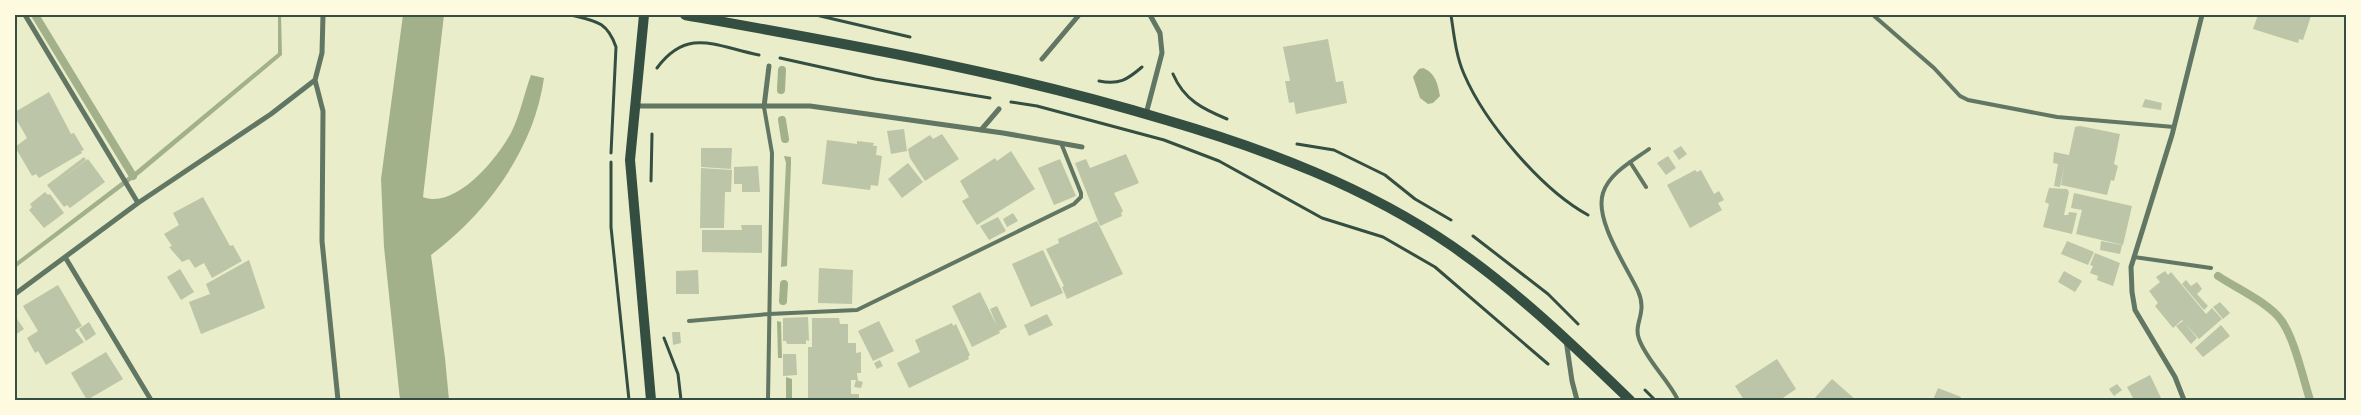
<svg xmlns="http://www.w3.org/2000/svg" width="2361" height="415" viewBox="0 0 2361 415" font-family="'DejaVu Sans',sans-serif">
<rect width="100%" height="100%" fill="#e9edc9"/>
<!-- water -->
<path fill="#a3b18a" d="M278 15H281L282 55 141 173 15 268V263L137 170 278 53Z
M403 15H444L423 197C455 210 497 159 511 133 520 115 524 94 531 75L544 78C534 149 488 212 431 255L445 358 449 400H400L384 247 381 179Z
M1423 68C1436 73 1438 85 1440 96L1433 103 1428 104 1420 98 1413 77 1419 69Z
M784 156 791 157V164L787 266 781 267 786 163Z
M777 321 781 322 782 358H778Z
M786 377 792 379V400H786Z"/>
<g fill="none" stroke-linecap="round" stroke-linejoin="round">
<!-- stream -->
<path stroke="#a3b18a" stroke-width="8" d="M35 15 133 176
M781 90 782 70
M782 120 785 139
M2218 276C2236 288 2269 303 2281 320 2294 337 2303 378 2310 400
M783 301 784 284"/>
</g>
<!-- building -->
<path fill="#bcc5a7" d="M2258 15H2307L2311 16 2303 40 2299 39 2298 43 2253 29Z
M1328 39 1336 82 1343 81 1347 103 1296 114 1294 102 1289 103 1285 81H1290L1283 47Z
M49 92 71 134 74 133 84 150 81 151 82 153 39 178 36 174 32 176 15 147 27 138 15 117V112Z
M2145 99 2162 103 2161 110 2142 107Z
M2080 126 2120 134 2114 164 2118 166 2114 181 2111 180 2107 195 2061 185 2064 166 2060 187 2054 186 2058 164 2053 163 2054 152 2069 155 2075 127Z
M904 129 907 151 891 154 887 131Z
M942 134 959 159 925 181 910 158 908 149 930 135 933 139Z
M827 140 857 144V141L874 143 873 146H877L876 155 882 156 878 186 871 185 870 190 822 184Z
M1681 146 1687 154 1679 160 1673 151Z
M701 148H732L731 169 701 167Z
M1011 151 1035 189 977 225 962 201 969 197 960 181 995 158 997 161Z
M1126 154 1139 183 1114 193 1123 211 1121 213 1122 216 1100 226 1075 163 1086 159 1090 168Z
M1668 156 1676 168 1666 175 1657 163Z
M84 157 86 160 53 185 88 159 105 182 70 208 67 205 64 207 47 185Z
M1060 159 1076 196 1054 205 1038 168Z
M908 163 923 182 902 198 888 179Z
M758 166 760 192H742V184H734V167Z
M701 168 732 170 731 192H725L724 228H700Z
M1695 170 1697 172 1701 170 1714 194 1719 191 1724 200 1718 203 1722 210 1690 228 1667 185Z
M2049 188 2067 189 2069 192 2064 215H2068L2069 212 2077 213 2072 234 2043 227 2049 204 2045 202Z
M45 192 48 195 50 194 64 213 44 228 29 210 32 207 30 204Z
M2074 193 2132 206 2123 245 2076 234 2082 210 2071 208Z
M203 197 230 246 233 245 242 261 212 278 204 263 195 268 189 259 182 262 169 247 172 246 164 234 179 225 173 213Z
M1013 213 1018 221 1007 227 1003 219Z
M998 217 1006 231 989 240 980 226Z
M1097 221 1123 274 1067 299 1062 287 1064 286 1046 249 1059 243 1058 239Z
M741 225H762V253L702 252V230H742Z
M2067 241 2094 252 2088 265 2061 254Z
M2101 241 2122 245 2120 254 2100 250Z
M1043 250 1063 293 1031 307 1012 264Z
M2095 253 2120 263 2113 286 2097 280 2098 276 2090 273 2093 266 2090 265Z
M249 260 265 308 201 334 189 302 210 294 206 284Z
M819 268 853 270 852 304 818 303Z
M180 269 194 292 181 300 167 277Z
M698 270 699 294H676V271Z
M2064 271 2082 281 2075 292 2058 282Z
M2165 271 2168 275 2171 272 2206 314 2212 308 2222 319 2199 339 2182 320 2173 328 2155 306 2158 303 2149 291 2160 282 2156 277Z
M2186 280 2191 286 2197 282 2202 289 2197 294 2208 306 2204 310 2182 284Z
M58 285 82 326 75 330 84 342 46 365 38 351 35 353 27 338 38 331 23 306Z
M980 292 997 326 990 309 997 306 1007 327 999 331 1000 333 972 347 952 306Z
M2220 302 2230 313 2223 319 2213 307Z
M1047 314 1053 325 1029 336 1024 325Z
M15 316 24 329 15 335Z
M808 317 809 341 806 340V344H787L786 341H783V318Z
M812 318H839L840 324H848V343H856V353L861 352V373H857L858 380H851V394H859V400H808V347H812Z
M879 321 894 351 873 361 858 331Z
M2183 321 2197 338 2191 344 2176 326Z
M89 322 96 334 86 341 79 329Z
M952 323 953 326 956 324 970 355 968 357 969 359 909 388 897 363 920 352 915 340Z
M2221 325 2230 336 2203 357 2195 348Z
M672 332H680L681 343 673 345Z
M106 352 123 379 87 400 71 373Z
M783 354H796L797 375 783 376Z
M1777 359 1796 389 1780 400H1744L1735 386Z
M880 360 883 366 877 369 874 363Z
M2150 375 2162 400H2134L2127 387Z
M1832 379 1856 400H1813Z
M856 380 863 382 861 388 854 387Z
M2117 384 2122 390 2114 396 2109 389Z
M1938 388 1961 397 1960 400H1933Z"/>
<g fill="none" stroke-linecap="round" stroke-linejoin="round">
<!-- path -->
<path stroke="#344e41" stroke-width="3" d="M571 15C595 21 607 21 616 47L611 153
M816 15 910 37
M1451 15C1454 35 1456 56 1464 74 1485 123 1542 190 1588 215
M780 58 875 79 990 98
M657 68C688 26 717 47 759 55
M1173 74C1184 100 1203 109 1227 119
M1099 81C1119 85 1127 80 1142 67
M1011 102 1037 106 1164 140 1219 161 1322 218 1383 237 1435 267 1548 364
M1297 144 1334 150 1385 175 1415 199 1451 220
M611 162V227L629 400
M651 181 652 134
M1473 236 1548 294 1578 324
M664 338 678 374 681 400
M1645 390 1655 400"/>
<!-- service -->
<path stroke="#617663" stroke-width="4" d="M1873 15 1934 68 1960 96 1968 100 2057 117 2174 127
M764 107 772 153 768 400
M1649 149C1634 160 1609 173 1603 193 1594 220 1627 267 1638 291 1648 313 1633 323 1639 339 1647 361 1668 379 1678 400
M1630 162 1646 187
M2134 257 2211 268
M689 321 769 314 857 310 1074 204 1081 197V193L1061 143"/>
<!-- minor -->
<path stroke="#617663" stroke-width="5" d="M25 15 138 203
M323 15 322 53 315 80 323 111 322 241 338 400
M1042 59 1079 15
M635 106H810L1003 133 1082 147
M764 107 769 66
M1146 114 1162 53 1160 33 1150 15
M981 130 999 109
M65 257 151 400
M15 294 138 203 271 114 315 80
M1566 340 1572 381 1577 400
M2184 400 2175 377 2135 310 2132 292 2131 267 2172 135 2202 15"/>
<!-- secondary -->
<path stroke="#344e41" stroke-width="10" d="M644 15 630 160 651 400
M685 15C847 44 1008 72 1166 120 1265 149 1366 187 1452 246 1517 291 1573 345 1630 400"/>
</g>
<!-- border -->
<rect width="2361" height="415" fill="none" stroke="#fefae0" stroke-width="32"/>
<rect x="16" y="16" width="2329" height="383" fill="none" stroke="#344e41" stroke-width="2"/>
</svg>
